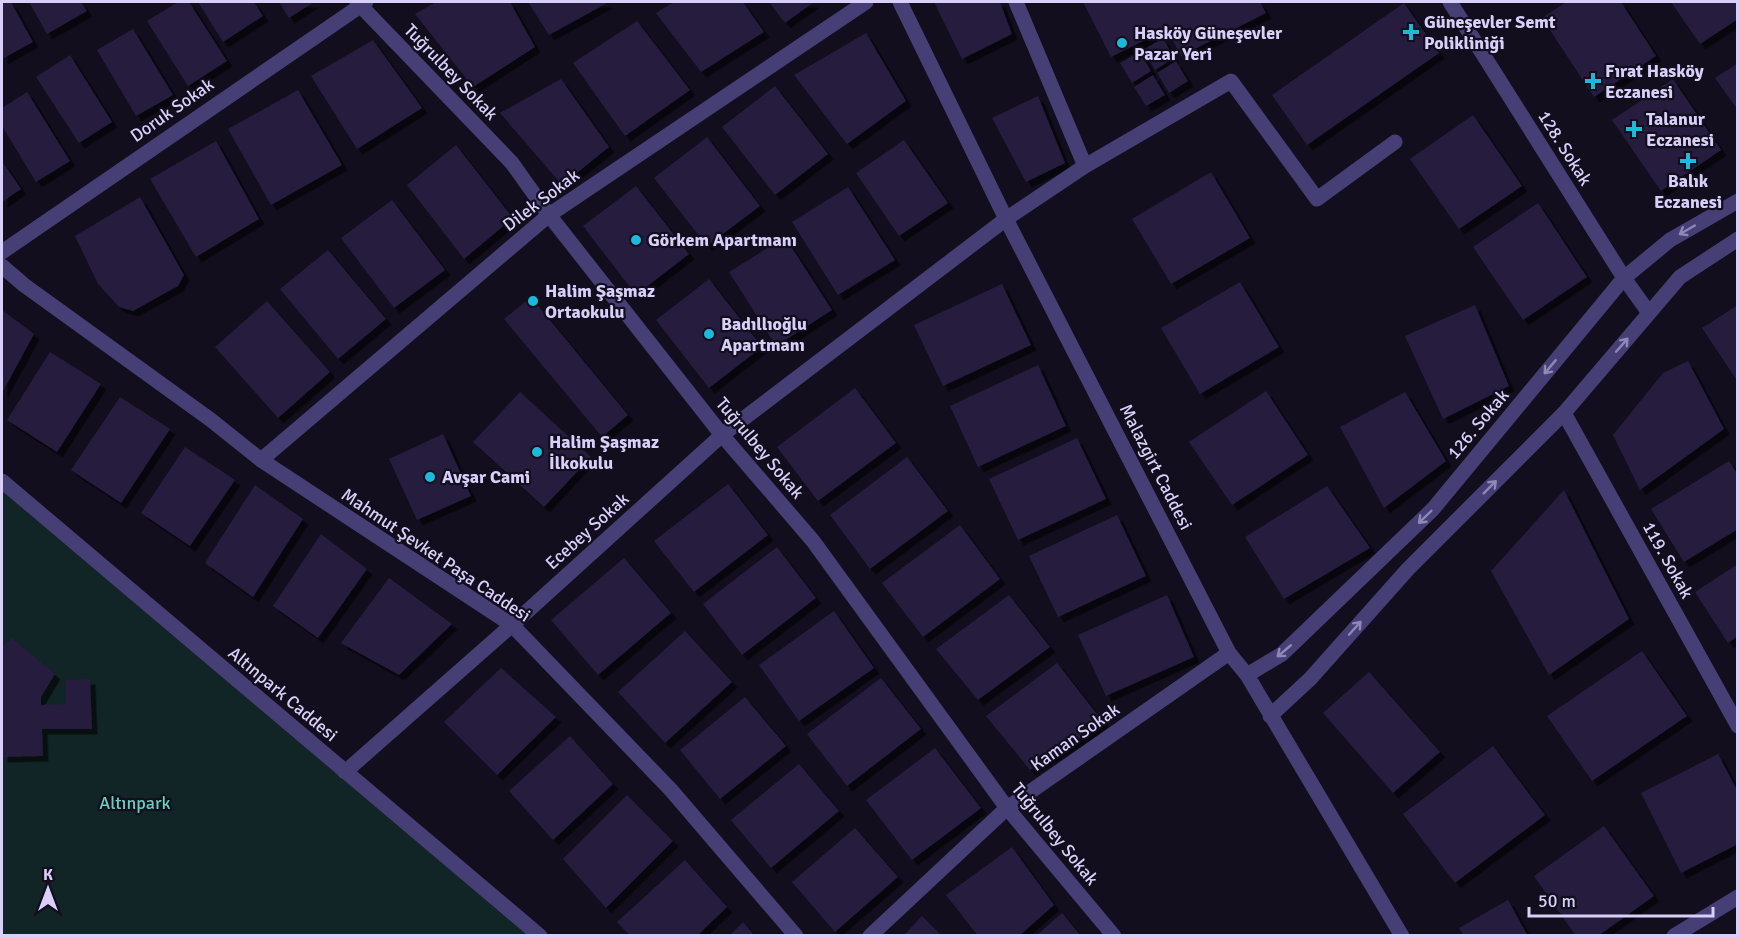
<svg xmlns="http://www.w3.org/2000/svg" width="1739" height="937" viewBox="0 0 1739 937" font-family="Signika,sans-serif">
<defs>
<filter id="shadow"><feDropShadow dx="5.5" dy="5.5" stdDeviation="0" flood-color="#0009"/></filter>
</defs>
<rect width="100%" height="100%" fill="#120e1d"/>
<!-- green -->
<path fill="#122526" d="M2 481 540 935H2Z"/>
<!-- building -->
<path fill="#251d3c" filter="url(#shadow)" d="M2 2H11L33 42 2 59Z
M29 2H81L87 11 47 34Z
M178 2H189L227 61 188 86 147 21Z
M198 2H254L263 16 223 42Z
M279 2H314L289 18Z
M436 2H510L535 47 473 87 415 14Z
M528 2H609L549 35Z
M674 2H743L764 32 701 72 656 13Z
M769 2H814L785 23Z
M934 2H1000L1012 34 962 59Z
M1083 2H1260L1266 13 1181 56 1167 29 1111 57Z
M1566 2H1621L1656 56 1594 97 1542 18Z
M1671 2H1738V19L1700 44Z
M1404 3 1439 53 1307 145 1272 95Z
M637 21 690 90 625 136 573 63Z
M133 29 173 95 136 116 97 50Z
M866 33 906 101 847 144 794 75Z
M1163 38 1174 58 1155 70 1143 50Z
M373 40 422 108 357 149 311 76Z
M1140 52 1151 71 1132 83 1120 63Z
M70 55 112 122 79 143 36 77Z
M1176 61 1188 81 1169 93 1157 73Z
M1738 63V110L1715 78Z
M1153 75 1165 95 1146 106 1134 87Z
M561 79 609 147 562 185 500 113Z
M1673 79 1721 150 1661 191 1612 120Z
M775 86 828 154 775 195 722 127Z
M298 90 342 165 271 205 228 129Z
M27 92 70 161 36 182 2 126V108Z
M1038 96 1065 163 1026 182 992 118Z
M1473 115 1522 186 1459 229 1410 159Z
M707 137 760 206 707 246 654 178Z
M904 140 948 203 899 236 856 173Z
M216 141 259 219 196 257 150 179Z
M456 145 513 218 464 259 407 185Z
M2 161 21 189 2 202Z
M1211 172 1250 238 1171 284 1132 219Z
M636 186 689 254 636 295 583 226Z
M848 187 895 260 838 295 792 222Z
M140 197 184 275 178 286 133 311 119 307 98 284 75 236Z
M392 200 445 270 394 308 341 238Z
M1538 203 1587 277 1523 320 1473 247Z
M785 237 832 310 776 346 729 272Z
M328 250 386 319 338 359 280 289Z
M709 279 762 347 709 388 656 320Z
M1240 282 1279 347 1200 394 1161 328Z
M1002 284 1031 345 943 386 914 325Z
M531 297 628 415 602 437 504 319Z
M267 301 330 372 278 418 215 347Z
M1475 305 1509 386 1443 419 1405 336Z
M1738 305V378L1736 379 1702 328Z
M2 310 34 334 2 393Z
M50 352 101 384 57 452 7 420Z
M1688 361 1724 429 1640 490 1613 435 1663 373Z
M1038 365 1066 426 978 467 950 406Z
M855 388 896 443 818 501 777 447Z
M1266 391 1308 455 1232 505 1189 442Z
M520 392 591 457 544 507 473 442Z
M1405 392 1446 461 1384 508 1340 427Z
M120 397 170 429 121 503 71 470Z
M443 434 471 496 417 520 389 459Z
M1077 438 1106 499 1018 540 989 479Z
M185 447 235 480 190 546 141 513Z
M907 457 948 511 870 569 830 515Z
M1729 461 1738 475V529L1684 562 1651 509Z
M728 484 768 535 694 592 654 541Z
M255 485 303 519 253 597 205 563Z
M1327 486 1370 548 1284 599 1245 537Z
M1564 490 1629 619 1549 675 1491 571Z
M1117 515 1146 576 1058 617 1029 556Z
M960 525 1000 579 923 637 882 583Z
M321 534 367 569 318 638 273 606Z
M777 547 816 598 742 655 703 604Z
M624 558 671 613 598 675 551 620Z
M1738 564V636L1728 643 1695 592Z
M389 578 452 624 399 675 341 643Z
M1009 595 1050 647 978 700 936 649Z
M1167 595 1194 657 1106 696 1078 635Z
M834 611 874 668 799 721 759 665Z
M685 631 732 682 665 743 618 692Z
M12 638 55 674 41 697V705L66 704V680L90 679 92 729H42L43 756 2 757V647Z
M1642 651 1687 716 1592 781 1547 716Z
M1057 663 1104 723 1030 770 986 716Z
M501 668 556 717 497 775 444 722Z
M1369 672 1440 752 1393 793 1323 713Z
M881 678 921 729 847 786 807 734Z
M745 697 786 746 720 799 680 750Z
M570 736 613 784 553 840 509 791Z
M1493 746 1545 815 1455 883 1403 814Z
M935 748 981 808 912 860 866 800Z
M1718 754 1738 792V844L1681 873 1641 793Z
M799 764 839 811 771 868 731 820Z
M627 795 673 841 606 908 563 859Z
M1604 826 1654 896 1598 936H1576L1534 876Z
M855 828 898 877 835 932 792 882Z
M1012 847 1054 905 1019 936H978L946 895Z
M685 860 727 907 697 936H630L617 922Z
M1508 900 1528 936H1464L1459 928Z
M1062 913 1081 936H1036Z
M922 916 942 936H903Z
M743 922 755 936H729Z"/>
<g fill="none" stroke-linecap="round" stroke-linejoin="round">
<!-- minor -->
<path stroke="#453f76" stroke-width="15" d="M357 2 512 163 549 215 722 435 813 541 1007 808 1114 936
M1016 2 1085 166
M1450 2 1624 278 1649 313
M2 252 366 2
M1564 413 1738 726
M261 460 549 215 866 2
M345 772 512 625 722 435 1006 219 1085 166 1231 81 1317 199 1395 142
M870 936 1007 808 1229 653
M1674 936 1738 897"/>
<!-- tertiary -->
<path stroke="#453f76" stroke-width="15" d="M900 2 1006 219 1229 653 1247 675 1402 936
M2 266 24 285 211 420 261 460 512 625 671 790 796 936
M2 481 540 936
M1247 675 1282 654 1433 509 1624 278 1670 240 1738 201
M1270 716 1310 679 1408 569 1564 413 1680 277 1738 239"/>
</g>
<!-- one-way arrows -->
<defs><path id="oneway-shaft" d="M-6 0H5M1.5-3L5.5 0L1.5 3" fill="none" stroke-width="1.6" stroke-linecap="round" stroke-linejoin="round" transform="scale(1.5)"/></defs>
<g stroke="#8e88b8">
<use href="#oneway-shaft" transform="translate(1687 230) rotate(150)"/>
<use href="#oneway-shaft" transform="translate(1622 345) rotate(-49)"/>
<use href="#oneway-shaft" transform="translate(1550 367) rotate(130)"/>
<use href="#oneway-shaft" transform="translate(1490 487) rotate(-45)"/>
<use href="#oneway-shaft" transform="translate(1425 517) rotate(136)"/>
<use href="#oneway-shaft" transform="translate(1355 628) rotate(-48)"/>
<use href="#oneway-shaft" transform="translate(1284 651) rotate(140)"/>
</g>
<!-- markers -->
<g fill="#1bbada" stroke="#120e1d" stroke-width="2">
<path d="M1408 23h6v6h6v6h-6v6h-6v-6h-6v-6h6z"/>
<circle cx="1122" cy="43" r="6"/>
<path d="M1590 72h6v6h6v6h-6v6h-6v-6h-6v-6h6z"/>
<path d="M1631 120h6v6h6v6h-6v6h-6v-6h-6v-6h6z"/>
<path d="M1685 152h6v6h6v6h-6v6h-6v-6h-6v-6h6z"/>
<circle cx="636" cy="240" r="6"/>
<circle cx="533" cy="301" r="6"/>
<circle cx="709" cy="334" r="6"/>
<circle cx="537" cy="452" r="6"/>
<circle cx="430" cy="477" r="6"/>
</g>
<g text-anchor="middle" dominant-baseline="central" stroke-width="4.5" stroke-linejoin="round" paint-order="stroke">
<!-- poi labels -->
<g font-size="18" font-weight="bold" fill="#d8d0f9" stroke="#120e1d" text-anchor="start">
<text x="1424" y="22">Güneşevler Semt<tspan x="1424" dy="21">Polikliniği</tspan></text>
<text x="1134" y="33">Hasköy Güneşevler<tspan x="1134" dy="21">Pazar Yeri</tspan></text>
<text x="1605" y="71">Fırat Hasköy<tspan x="1605" dy="21">Eczanesi</tspan></text>
<text x="1646" y="119">Talanur<tspan x="1646" dy="21">Eczanesi</tspan></text>
<text x="1688" y="181" text-anchor="middle">Balık<tspan x="1688" dy="21">Eczanesi</tspan></text>
<text x="648" y="240">Görkem Apartmanı</text>
<text x="545" y="291">Halim Şaşmaz<tspan x="545" dy="21">Ortaokulu</tspan></text>
<text x="721" y="324">Badıllıoğlu<tspan x="721" dy="21">Apartmanı</tspan></text>
<text x="549" y="442">Halim Şaşmaz<tspan x="549" dy="21">İlkokulu</tspan></text>
<text x="442" y="477">Avşar Cami</text>
</g>
<!-- street labels -->
<g font-size="18" fill="#d8d0f9" stroke="#120e1d">
<text transform="translate(451 72) rotate(46)">Tuğrulbey Sokak</text>
<text transform="translate(172 110) rotate(-35)">Doruk Sokak</text>
<text transform="translate(1565 148) rotate(58)">128. Sokak</text>
<text transform="translate(541 200) rotate(-37)">Dilek Sokak</text>
<text transform="translate(1478 424) rotate(-50)">126. Sokak</text>
<text transform="translate(760 448) rotate(50)">Tuğrulbey Sokak</text>
<text transform="translate(1156 467) rotate(63)">Malazgirt Caddesi</text>
<text transform="translate(587 531) rotate(-42)">Ecebey Sokak</text>
<text transform="translate(436 555) rotate(34)">Mahmut Şevket Paşa Caddesi</text>
<text transform="translate(1668 560) rotate(61)">119. Sokak</text>
<text transform="translate(283 694) rotate(40)">Altınpark Caddesi</text>
<text transform="translate(1075 737) rotate(-35)">Kaman Sokak</text>
<text transform="translate(1055 834) rotate(51)">Tuğrulbey Sokak</text>
</g>
<!-- park labels -->
<g font-size="18" fill="#66d0bc" stroke="#120e1d">
<text x="135" y="803">Altınpark</text>
</g>
</g>
<!-- border -->
<rect width="1739" height="937" fill="none" stroke="#d8d0f9" stroke-width="6"/>
<!-- north arrow -->
<g transform="translate(48 889)" stroke="#120e1d" stroke-width="4.5" paint-order="stroke">
<path d="M0-4.5L10 22L0 15L-10 22Z" fill="#d8d0f9"/>
<text y="-9" font-size="16" font-weight="bold" text-anchor="middle" fill="#d8d0f9">K</text>
</g>
<!-- scale -->
<path d="M1529 907v9h184v-9" fill="none" stroke="#d8d0f9" stroke-width="3"/>
<text x="1538" y="907" font-size="18" fill="#d8d0f9" stroke="#120e1d" stroke-width="4.5" paint-order="stroke">50 m</text>
</svg>
